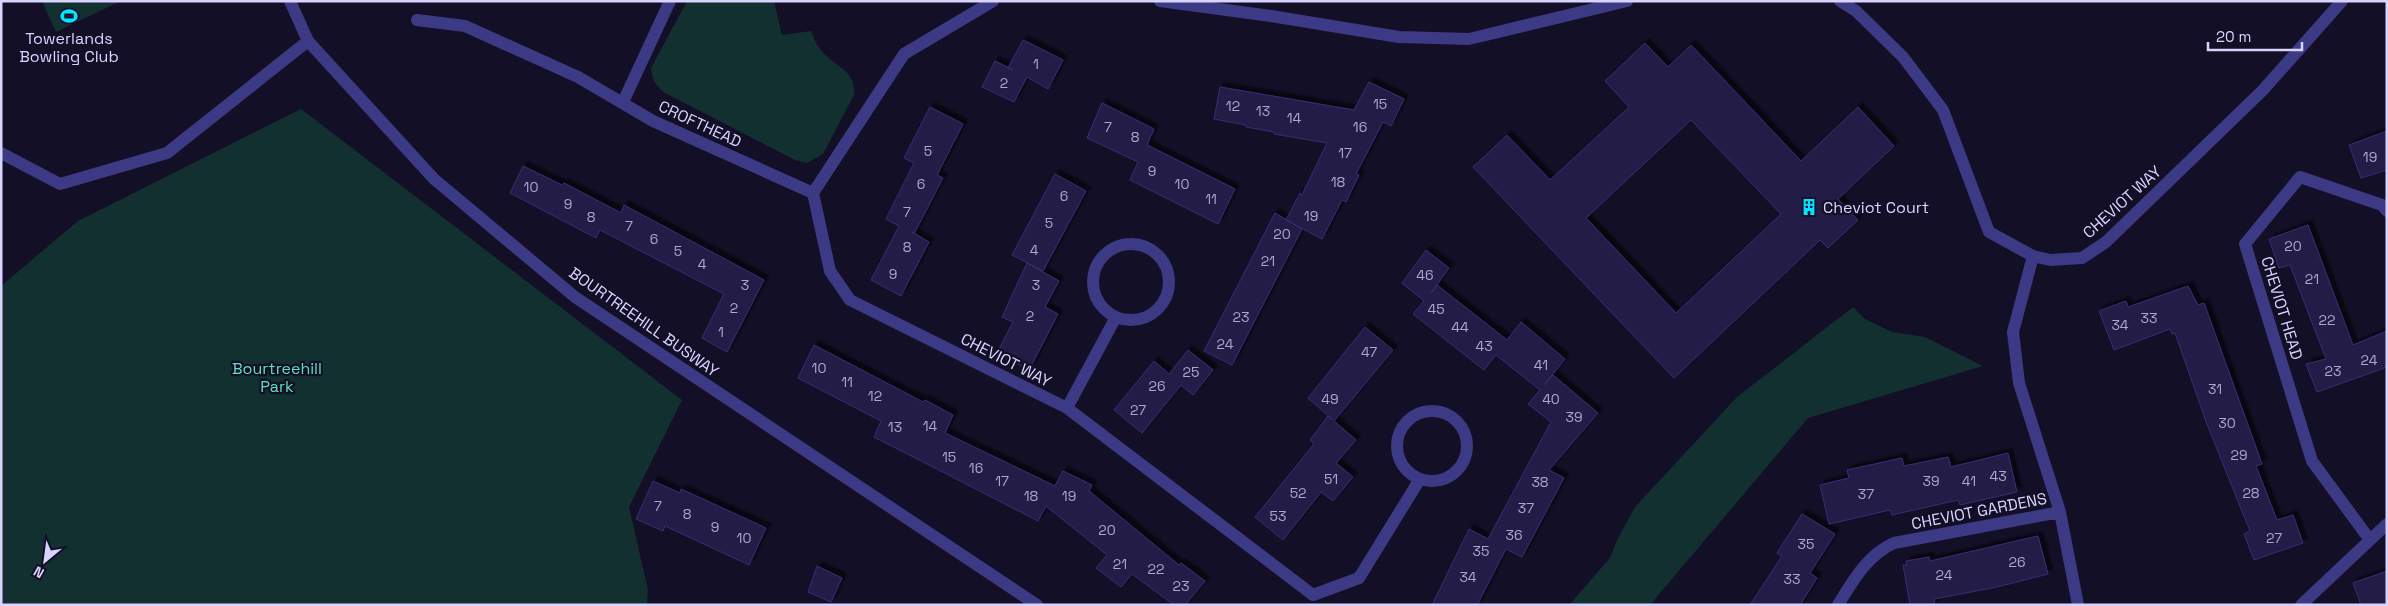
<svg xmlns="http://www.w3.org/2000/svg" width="2388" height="606" viewBox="0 0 2388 606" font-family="'Space Grotesk',sans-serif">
<defs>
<filter id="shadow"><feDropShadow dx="4.5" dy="-4.5" stdDeviation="1" flood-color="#0009"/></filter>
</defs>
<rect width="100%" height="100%" fill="#130f26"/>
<!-- green -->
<path fill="#12302f" d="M42 1H121L56 32Z
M687 1H774L782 35 811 31C813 36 816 44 820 49 834 67 856 69 854 95L823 154 807 163 795 160 663 92C655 84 652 79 651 68Z
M301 109 682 400 629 507 648 590 647 605H1V286L78 221Z
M1853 307 1865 319 1892 332 1925 337 1983 366 1808 418 1650 605H1569L1610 558 1618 538 1635 507 1737 397Z"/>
<!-- building -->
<path fill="#241b47" stroke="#3b2d73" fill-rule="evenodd" filter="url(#shadow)" d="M1023 40 1063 60 1048 89 1027 77 1014 102 982 87 995 61 1013 70 1008 68Z
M1645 43 1668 67 1691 45 1801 161 1858 107 1894 146 1838 199 1858 220 1828 248 1820 240 1674 378 1473 167 1507 135 1550 180 1629 107 1605 81ZM1691 120 1781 214 1676 313 1586 218Z
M1369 82 1404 99 1391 126 1383 122 1356 174 1359 175 1346 202 1342 200 1322 239 1286 220 1300 193 1302 195 1327 143 1274 134V132L1246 127V125L1214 119 1220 87 1354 110Z
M1102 103 1154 129 1147 145 1235 189 1218 224 1130 180 1138 162 1087 138Z
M930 107 963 124 937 175 943 178 914 234 912 232 929 242 901 296 871 280 899 226 886 219 914 163 904 158Z
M2387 131V170L2361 178 2349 145Z
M523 166 562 185 564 183 621 213 624 205 764 280 727 352 702 338 724 294 600 230 596 238 510 193Z
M1055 174 1086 191 1043 271 1012 255Z
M1275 213 1302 229 1232 365 1204 351Z
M2308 225 2353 345 2387 331V367L2317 392 2306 364 2326 359 2290 265 2279 268 2269 239Z
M1426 250 1449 268 1431 293 1437 285 1507 340 1521 322 1565 359 1544 385 1553 375 1598 413 1549 470 1564 478 1522 557 1506 549 1477 605H1432L1469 529 1488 539 1551 422 1528 404 1540 390 1496 355 1484 370 1413 314 1424 301 1402 283Z
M1027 263 1059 281 1045 307 1058 314 1029 370 997 353 1013 322 1002 317Z
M2188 286 2198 305 2204 303 2262 464 2256 466 2277 520 2293 515 2303 543 2254 560 2244 534 2250 531 2207 424 2175 333 2172 334 2170 329 2114 350 2099 311 2126 301 2128 307Z
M1365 327 1393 350 1334 421 1356 440 1336 463 1353 477 1333 501 1321 492 1283 540 1255 517 1314 444 1310 440 1328 416 1333 420 1308 398Z
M814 345 923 402 925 400 953 415 945 433 1055 486 1063 471 1092 485 1089 491 1179 565 1181 563 1205 581 1185 605H1174L1132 574 1121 587 1096 568 1107 555 1046 506 1038 521 929 465 874 437 881 421 798 378Z
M1188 350 1213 370 1193 395 1181 385 1142 433 1114 410 1154 361 1169 374Z
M2008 453 2017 492 1960 505 1958 500 1892 515 1890 510 1829 524 1820 485 1849 478 1847 470 1902 458 1904 466 1948 457 1951 467Z
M653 481 680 493 681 489 766 528 749 565 665 526 663 531 636 519Z
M1802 514 1835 534 1810 573 1817 578 1800 605H1750L1782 556 1777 553Z
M2038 536 2048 574 1997 587 1934 599 1935 605H1910L1903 565H1907L1906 561 1929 557 1930 561Z
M817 566 842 578 831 602 808 592Z
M2387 571V605H2361L2353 583Z"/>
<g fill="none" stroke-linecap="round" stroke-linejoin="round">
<!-- minor -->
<path stroke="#3d3a85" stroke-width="12" d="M290 1 308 41 434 179 575 297 1037 605
M993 1 904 54 813 193 830 271 850 300 1067 408 1313 595 1359 578 1420 479
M1160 1 1271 16 1399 37 1469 39 1627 1
M1840 1 1856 11 1903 57 1943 110 1989 232 2033 256 2050 260 2082 258 2106 242 2263 90 2342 1
M417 20 465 26 578 77 653 121 813 193
M623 102 670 1
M1 153 60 184 167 153 308 41
M1093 282a38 38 0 1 1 76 0a38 38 0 1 1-76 0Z
M2033 256 2013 332 2019 383 2060 512 2078 605
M1067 408 1116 317
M1397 446a35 35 0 1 1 70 0a35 35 0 1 1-70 0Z
M2370 540 2312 461 2245 244 2300 177 2382 205 2387 211
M1838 605C1853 581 1867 555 1894 543L2060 512
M2301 605 2387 524"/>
</g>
<!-- icons -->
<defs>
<g id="stadium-bare" transform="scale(1.35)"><path d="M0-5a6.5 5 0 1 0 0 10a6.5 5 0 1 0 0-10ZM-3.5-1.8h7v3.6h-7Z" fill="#00e5ff" stroke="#130f26" stroke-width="2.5" paint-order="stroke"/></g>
<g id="building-bare" transform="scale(1.35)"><path d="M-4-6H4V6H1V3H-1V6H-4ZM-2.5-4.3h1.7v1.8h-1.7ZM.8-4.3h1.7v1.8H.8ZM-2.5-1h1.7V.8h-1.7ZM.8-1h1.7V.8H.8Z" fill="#00e5ff" stroke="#130f26" stroke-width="2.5" paint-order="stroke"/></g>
</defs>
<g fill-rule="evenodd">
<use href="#stadium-bare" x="69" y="16"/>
<use href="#building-bare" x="1809" y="207"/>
</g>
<g text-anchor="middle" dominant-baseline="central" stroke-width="4.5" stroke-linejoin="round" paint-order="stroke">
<!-- number labels -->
<g font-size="14" fill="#aca6d1">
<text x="1036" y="64">1</text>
<text x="1004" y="83">2</text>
<text x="1380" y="104">15</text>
<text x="1233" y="106">12</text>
<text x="1263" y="111">13</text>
<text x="1294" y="118">14</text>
<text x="1108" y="127">7</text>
<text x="1360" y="127">16</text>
<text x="1135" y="137">8</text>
<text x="928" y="151">5</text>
<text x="1345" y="153">17</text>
<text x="2370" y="157">19</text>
<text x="1152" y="171">9</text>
<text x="1338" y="182">18</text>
<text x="921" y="184">6</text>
<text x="1182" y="184">10</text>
<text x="531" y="187">10</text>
<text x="1064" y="196">6</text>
<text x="1211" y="199">11</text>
<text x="568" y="204">9</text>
<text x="907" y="212">7</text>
<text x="1311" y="216">19</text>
<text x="591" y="217">8</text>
<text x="1049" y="223">5</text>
<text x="629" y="226">7</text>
<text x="1282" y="234">20</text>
<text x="654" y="239">6</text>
<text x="2293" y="246">20</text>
<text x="907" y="247">8</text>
<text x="1034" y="250">4</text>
<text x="678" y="251">5</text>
<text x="1268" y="261">21</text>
<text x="702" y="264">4</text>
<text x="893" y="274">9</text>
<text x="1425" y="275">46</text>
<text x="2312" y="279">21</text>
<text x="745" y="285">3</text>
<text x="1036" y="285">3</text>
<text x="734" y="308">2</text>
<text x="1436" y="309">45</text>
<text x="1030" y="316">2</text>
<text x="1241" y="317">23</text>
<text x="2149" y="318">33</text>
<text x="2327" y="320">22</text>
<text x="2120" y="325">34</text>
<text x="1460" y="327">44</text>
<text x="721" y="332">1</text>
<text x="1225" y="344">24</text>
<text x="1484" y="346">43</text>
<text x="1369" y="352">47</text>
<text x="2369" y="360">24</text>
<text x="1541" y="365">41</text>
<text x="819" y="368">10</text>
<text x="2333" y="371">23</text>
<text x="1191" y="372">25</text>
<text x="847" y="382">11</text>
<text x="1157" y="386">26</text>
<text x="2215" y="389">31</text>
<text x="875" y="396">12</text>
<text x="1330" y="399">49</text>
<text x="1551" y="399">40</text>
<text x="1138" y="410">27</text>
<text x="1574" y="417">39</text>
<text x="2227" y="423">30</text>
<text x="930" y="426">14</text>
<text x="895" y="427">13</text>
<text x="2239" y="455">29</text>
<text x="949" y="457">15</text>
<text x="976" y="468">16</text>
<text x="1998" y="476">43</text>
<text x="1331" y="479">51</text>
<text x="1002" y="481">17</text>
<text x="1931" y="481">39</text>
<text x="1969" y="481">41</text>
<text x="1540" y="482">38</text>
<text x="1298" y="493">52</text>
<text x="2251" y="493">28</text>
<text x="1866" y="494">37</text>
<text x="1031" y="496">18</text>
<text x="1069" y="496">19</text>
<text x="658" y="506">7</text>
<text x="1526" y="508">37</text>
<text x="687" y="514">8</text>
<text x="1278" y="516">53</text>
<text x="715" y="527">9</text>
<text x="1107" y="530">20</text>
<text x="1514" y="535">36</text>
<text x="744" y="538">10</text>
<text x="2274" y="538">27</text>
<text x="1806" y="544">35</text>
<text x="1481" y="551">35</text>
<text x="2017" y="562">26</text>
<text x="1120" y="564">21</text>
<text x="1156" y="569">22</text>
<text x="1944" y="575">24</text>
<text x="1468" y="577">34</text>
<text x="1792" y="579">33</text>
<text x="1181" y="586">23</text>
</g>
<!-- poi labels -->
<g font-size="16" fill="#d9d4ff" stroke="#130f26">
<text x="69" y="38">Towerlands<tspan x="69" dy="18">Bowling Club</tspan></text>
<text x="1823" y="207" text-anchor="start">Cheviot Court</text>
</g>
<!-- street labels -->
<g font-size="16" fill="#d9d4ff" stroke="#130f26">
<text transform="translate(700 124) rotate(25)">CROFTHEAD</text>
<text transform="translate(2122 202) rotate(-42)">CHEVIOT WAY</text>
<text transform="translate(2282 308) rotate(73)">CHEVIOT HEAD</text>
<text transform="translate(644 322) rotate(35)">BOURTREEHILL BUSWAY</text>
<text transform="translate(1006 360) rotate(27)">CHEVIOT WAY</text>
<text transform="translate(1979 511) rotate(-11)">CHEVIOT GARDENS</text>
</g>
<!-- park labels -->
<g font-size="16" fill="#5fe0c0" stroke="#130f26">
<text x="277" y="368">Bourtreehill<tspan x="277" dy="18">Park</tspan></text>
</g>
</g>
<!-- border -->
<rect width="2388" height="606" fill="none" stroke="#d9d4ff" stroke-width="5"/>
<!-- north arrow -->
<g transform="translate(45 561) rotate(209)" stroke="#130f26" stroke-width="4" paint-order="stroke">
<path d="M0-4L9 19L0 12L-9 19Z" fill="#d9d4ff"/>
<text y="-8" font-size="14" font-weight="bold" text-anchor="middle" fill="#d9d4ff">N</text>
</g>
<!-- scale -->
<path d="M2208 42v8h94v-8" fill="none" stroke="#d9d4ff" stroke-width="2.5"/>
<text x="2216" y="42" font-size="15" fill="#d9d4ff" stroke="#130f26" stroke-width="4" paint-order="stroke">20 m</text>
</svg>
